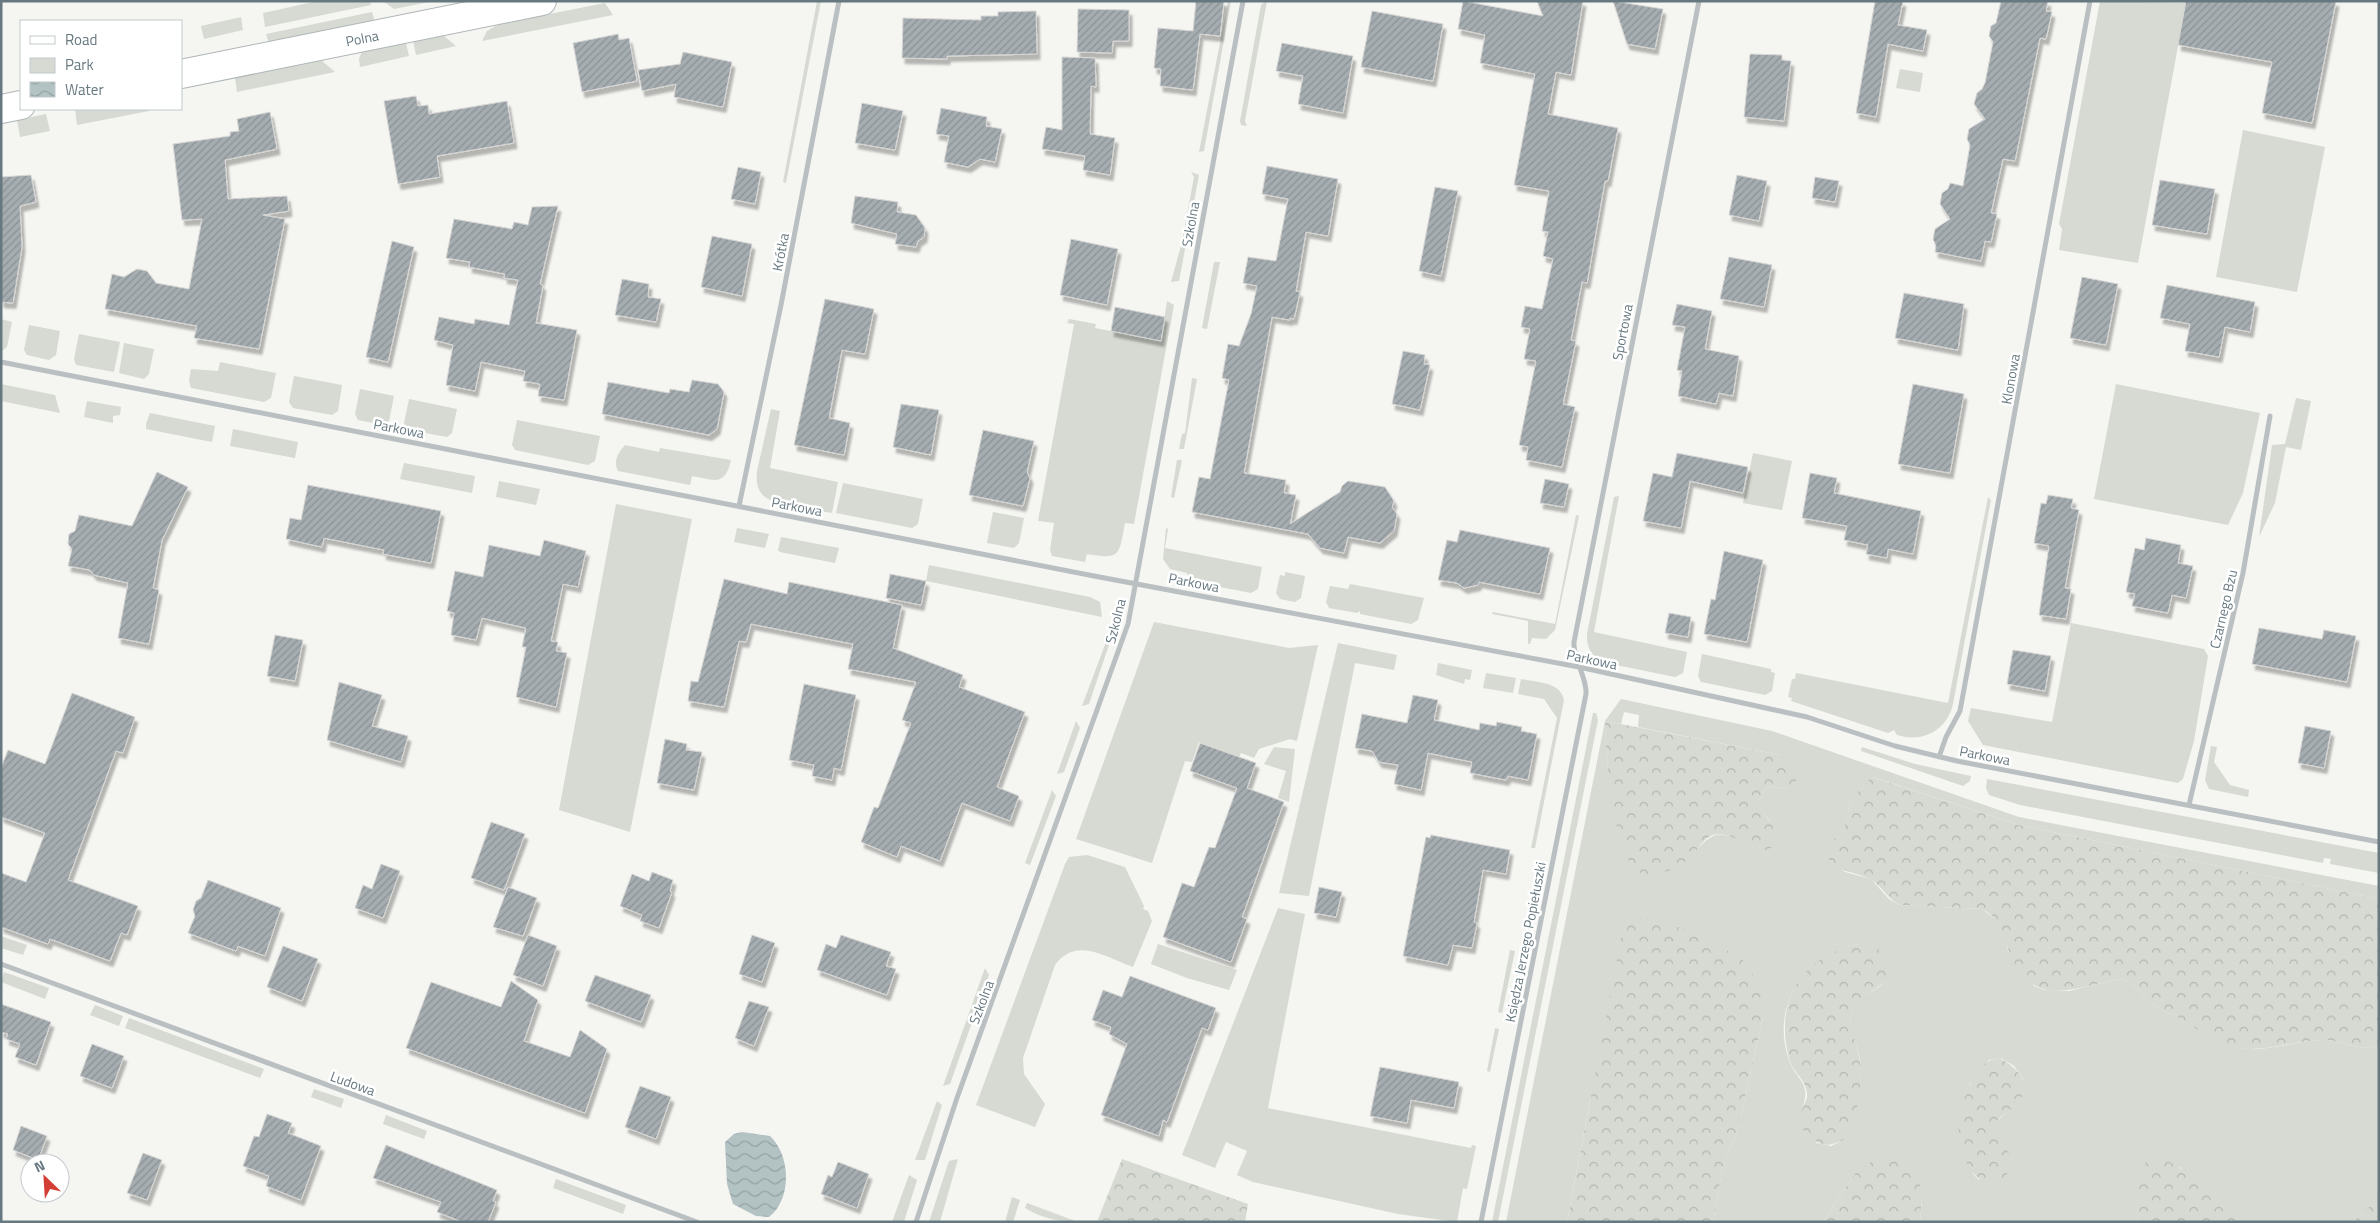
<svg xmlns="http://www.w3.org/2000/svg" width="2380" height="1223" viewBox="0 0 2380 1223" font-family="'Titillium Web',sans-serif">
<defs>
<pattern id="forest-crowns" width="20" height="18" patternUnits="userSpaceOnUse" patternTransform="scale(1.25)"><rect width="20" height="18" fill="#d6dad2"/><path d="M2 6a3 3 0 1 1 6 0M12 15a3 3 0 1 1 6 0" fill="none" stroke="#b1b6b0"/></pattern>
<pattern id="water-waves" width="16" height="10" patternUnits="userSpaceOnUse" patternTransform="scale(1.25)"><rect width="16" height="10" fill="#b3c2c3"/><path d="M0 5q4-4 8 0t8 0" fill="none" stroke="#95a2a4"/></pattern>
<pattern id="building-hatch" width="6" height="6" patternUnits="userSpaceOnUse" patternTransform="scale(1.25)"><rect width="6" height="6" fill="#a5adb1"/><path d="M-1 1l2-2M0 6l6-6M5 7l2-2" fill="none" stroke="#8a9295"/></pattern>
<filter id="shadow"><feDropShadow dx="3" dy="5.5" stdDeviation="1" flood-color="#0004"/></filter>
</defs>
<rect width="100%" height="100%" fill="#f5f5f2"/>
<!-- green -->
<path fill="#d6dad2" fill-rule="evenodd" d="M318 1H370L371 5 265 27 263 13Z
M383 1H434L394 9Z
M817 1H821L786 183 783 182Z
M1228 1H1231L1204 151 1199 152Z
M1266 1H1267L1245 121 1247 126 1241 125 1240 121 1261 5Z
M2100 1 2186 3 2138 263 2059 250 2062 229 2059 224Z
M605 3 613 15 482 41 487 31 499 24Z
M372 12 375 22 269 43 266 34Z
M241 17 243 30 204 39 201 26Z
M443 35 456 46 416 55 413 41Z
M406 43 409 56 360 67 359 59 362 51Z
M321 60 335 72 237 92 235 78Z
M1900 69 1923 73 1920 92 1896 88Z
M75 109H149V111L77 125Z
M46 114 50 131 20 137 17 120Z
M2243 130 2325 147 2297 292 2216 277Z
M1191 172 1199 175 1179 281 1171 282 1182 242 1194 177Z
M1214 262H1220L1207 329 1202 328Z
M1167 301 1174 305 1134 524 1125 523C1119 555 1121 560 1087 554L1085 562 1052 556 1050 550 1054 523 1038 521 1074 324 1067 323 1069 319 1096 324 1095 328 1161 341Z
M1 319 12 322 7 347 2 351Z
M29 325 60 331 56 355 49 360 27 355 24 350Z
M79 334 120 342 114 372 76 365 74 359Z
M124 343 154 349 149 374 144 379 119 373Z
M220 362 276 373 271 398 264 402 191 388 189 381 191 369 218 371Z
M294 376 342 385 338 411 332 415 293 408 289 402Z
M1192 378 1197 379 1184 449H1179L1182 434 1185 433Z
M1 384 55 395 60 413 1 401Z
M2116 384 2260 413 2243 493 2228 525 2094 499Z
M360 389 394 396 389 421 383 425 358 420 355 414Z
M2296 398 2311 401 2301 450 2286 447 2275 503 2259 537 2272 445 2285 444Z
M409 399 457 409 452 433 447 437 409 430 404 423Z
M87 401 121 407 120 415 113 416V423L84 417Z
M771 409 780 411 770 468 838 482 832 513C818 510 774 505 765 497 757 491 756 481 757 471Z
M150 413 215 426 212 442 146 429V424Z
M517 420 600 436 595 461 588 465 515 450 512 445Z
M233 429 298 442 295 458 230 446Z
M625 445 659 452 660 448 731 460C725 487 714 480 692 476L690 485 618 471C613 461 618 453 625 445Z
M1753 453 1792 461 1782 510 1743 503Z
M1177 460H1182L1174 498 1171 497Z
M404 463 475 476 472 493 400 479Z
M499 481 540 489 536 505 496 497Z
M843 483 923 499 918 524 912 528 836 513Z
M1619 496 1594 632 1687 652 1683 673 1675 677 1616 665V661L1613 664C1596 661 1586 652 1587 634L1614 497Z
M1988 497 1991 500 1953 704C1947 731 1922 743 1897 735L1894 730 1888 733 1791 701 1792 698 1788 697 1792 679H1795L1796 673 1948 703Z
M616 504 692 519 630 832 559 810Z
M993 512 1024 518 1019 543 1014 548 987 543Z
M1576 515 1579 516 1555 630 1546 639 1532 638 1530 644H1528V621L1492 614 1493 612 1555 624Z
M737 528 769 534 765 548 734 542Z
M1166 528 1168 529 1165 548 1262 567 1258 589 1251 593 1189 581 1187 573 1170 569 1163 559Z
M781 537 839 548 835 563 780 552 778 550Z
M929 565 1090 597 1100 602 1102 617 926 581Z
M1285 572 1305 576 1301 598 1295 602 1280 599 1276 593 1280 575 1285 576Z
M1350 584 1424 598 1418 620 1411 624 1360 614V611L1357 613 1329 608 1326 602 1330 586 1348 589Z
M1154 622 1289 648 1318 645 1297 741 1290 739 1259 749 1254 758 1241 753 1239 757 1199 742 1192 762 1185 761 1152 863 1076 839Z
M2071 623 2204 649 2208 656 2194 741 2183 779 2178 783 1983 745 1968 721 1971 708 2052 722Z
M1109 634 1112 635 1111 639 1089 704 1082 706Z
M1338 643 1397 655 1394 670 1355 663 1309 896 1279 893Z
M1702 654 1771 669V672L1775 673 1772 691 1765 695 1701 682 1698 676Z
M1438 663 1472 670 1470 680 1465 679 1464 684 1436 675Z
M1486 673 1516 678 1513 693 1483 688Z
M1521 679C1536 682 1561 682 1564 700L1535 848H1531L1557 718 1544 699 1518 694Z
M1621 699 1772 731 2019 817 2379 886V899L2019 825 1873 777 1851 799 1843 834 1825 846V855L1845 872 1871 879 1889 899 1899 905 1982 909 2000 922 2008 951 2034 986 2044 990 2069 991 2119 979C2135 981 2141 994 2152 1003 2158 1009 2167 1012 2175 1016 2197 1027 2215 1044 2240 1048 2268 1053 2295 1040 2323 1040 2343 1040 2360 1053 2379 1045V1199L2353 1222H2240L2221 1202 2179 1167 2141 1168 2137 1222H1920L1922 1199 1856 1172 1823 1222H1713L1724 1160 1737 1133 1764 1013 1591 1095 1567 1222H1506L1605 721ZM1624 712 1639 715 1638 727 1780 755 1790 789 1768 787C1754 803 1758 807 1771 822L1754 848C1718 829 1715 828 1689 859L1614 805 1607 763 1605 721 1621 724ZM1858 944 1882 954C1900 997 1857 985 1851 1014 1847 1030 1860 1049 1861 1066 1861 1090 1853 1115 1848 1138L1831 1146 1816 1143 1802 1109C1812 1082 1797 1082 1789 1060 1770 1005 1804 956 1858 944ZM2001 1058 2014 1066 2023 1079 2013 1106 1996 1122 1995 1137 2010 1154 2012 1163 1979 1180 1974 1175 1959 1141 1970 1084 1989 1060Z
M1593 713H1596L1598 720 1498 1222H1492Z
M1076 721 1080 728 1064 772 1057 774Z
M2211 746 2217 747 2214 762 2230 785 2249 790 2248 797 2209 789 2205 780Z
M1274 747 1295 749 1289 802 1278 798 1286 771 1264 764Z
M1862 747 1915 764 1971 776 1970 781 1963 786 1861 751Z
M1987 779 2379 853V873L2330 864 2331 859 2324 858 2323 863 2020 805 1989 795 1986 788Z
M1052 790 1056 796 1030 865 1025 863Z
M1087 855 1125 867 1144 906 1143 909 1148 911 1152 921 1133 967C1105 957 1077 936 1055 965L1023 1058 1024 1074 1045 1104 1035 1127 976 1105 1065 864 1069 857Z
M1278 908 1305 914 1268 1108 1471 1148 1472 1145 1476 1146 1467 1189 1463 1188 1457 1222 1398 1214 1253 1182 1237 1175 1247 1151 1226 1142 1215 1168 1182 1155Z
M1 936 27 945 23 955 1 948Z
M1158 944 1237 970 1229 990 1187 978 1151 964Z
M1510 950 1515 951 1502 1013 1498 1012Z
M985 968 989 975 950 1084 943 1086Z
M4 972 49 988 45 999 1 982Z
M95 1005 123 1016 119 1026 90 1015Z
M129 1018 264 1069 260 1078 125 1028Z
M1495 1028 1499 1029 1490 1072 1487 1071Z
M314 1089 344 1099 341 1108 311 1097Z
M937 1101 942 1105 925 1160H915Z
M386 1115 427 1131 424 1139 383 1124Z
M958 1159 940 1222H929L949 1161Z
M909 1175 917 1180 904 1222H892Z
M556 1179 626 1205 623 1214 553 1188Z
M1012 1197 1020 1200 1013 1222H1005Z
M1027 1203 1078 1222C1058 1222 1042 1218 1025 1208Z"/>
<!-- forest -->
<path fill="url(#forest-crowns)" d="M1605 721 1780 755C1792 764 1805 776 1790 789L1768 787C1749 807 1767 813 1777 832L1774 846C1755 861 1734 828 1713 835 1703 838 1698 850 1691 857 1683 865 1661 876 1649 875 1644 875 1638 872 1634 870 1611 834 1606 764 1605 721Z
M1872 777 2019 825 2379 899V1045C2361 1053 2343 1040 2323 1040 2291 1040 2261 1055 2229 1046 2209 1040 2193 1025 2175 1016 2167 1012 2158 1009 2152 1003 2141 994 2135 981 2119 979 2067 990 2029 1010 2006 944 2000 925 2000 919 1982 909L1899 905C1887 898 1880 884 1870 879 1851 870 1840 874 1825 855V846L1843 833 1851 799Z
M1625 917 1660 920 1707 938 1744 961 1758 983 1764 1013 1737 1133 1724 1160 1713 1222H1567Z
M1858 944 1875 945C1910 988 1865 984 1852 1011 1846 1022 1860 1052 1861 1067 1861 1090 1857 1116 1848 1138 1825 1149 1820 1147 1802 1129 1802 1123 1802 1116 1802 1110 1803 1105 1807 1101 1807 1096 1808 1081 1792 1072 1789 1058 1774 1002 1801 956 1858 944Z
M2000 1058C2013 1066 2033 1081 2021 1098 2015 1108 2003 1113 1996 1122V1137C2000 1143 2006 1148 2009 1153 2019 1168 2001 1183 1988 1185 1973 1177 1962 1159 1959 1141 1955 1119 1969 1073 1989 1061 1992 1059 1997 1059 2000 1058Z
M2160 1157C2190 1172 2220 1195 2240 1222H2137L2140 1168 2149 1159Z
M1122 1159 1248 1204 1245 1222H1097Z
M1874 1160H1899L1918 1172 1922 1199 1920 1222H1823L1856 1172Z
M2379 1199V1222H2353L2378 1199Z"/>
<!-- water -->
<path fill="url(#water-waves)" d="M742 1132 770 1136C791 1156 792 1199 769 1217L756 1216 733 1204 727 1184 725 1142 734 1134Z"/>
<!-- building -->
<path fill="url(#building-hatch)" stroke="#d7d6d5" filter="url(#shadow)" d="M1196 1H1224L1220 36 1200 34 1193 90 1160 86 1161 69 1154 68 1158 28 1193 31Z
M1463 1 1543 16 1537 1H1583L1571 75 1556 72 1548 114 1618 128 1608 181H1605L1587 283 1582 282 1571 340 1576 341 1563 404 1575 407 1562 467 1526 460 1528 447 1519 445 1536 361 1524 359 1530 329 1521 327 1525 306 1542 309 1553 259 1543 256 1548 232 1542 231 1549 191 1514 185 1535 74 1480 63 1485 35 1458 29Z
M1613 1 1663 9 1655 49 1627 44Z
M1875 1H1903L1898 25 1927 30 1923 51 1888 44 1876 117 1856 113Z
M2001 1H2048L2046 11 2052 12 2046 39 2040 38 2015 161 2003 159 1991 213 1997 214 1991 242 1985 241 1981 261 1935 252 1936 246 1933 239 1935 229 1950 219 1940 204 1942 193 1948 189 1950 183 1963 186 1970 145 1967 139 1969 129 1985 119 1974 104 1977 93 1982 89 1985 83 1993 42 1989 36 1991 26 1996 23Z
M2186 1H2336L2312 123 2262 113 2272 62 2178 45Z
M1078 9 1129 10V41H1113L1112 53 1077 52Z
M1036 11 1037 54 947 56V59L902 58 903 18 981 20V16H998V12Z
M1372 11 1443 24 1433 81 1361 67Z
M618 34 619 40 629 38 637 81 582 92 573 43Z
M1282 43 1353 56 1343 113 1298 104 1303 76 1276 71Z
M683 52 732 62 723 107 674 97 676 84 642 91 638 70 680 64Z
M1750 54 1782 55V60L1791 61 1784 121 1744 117Z
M1062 57 1095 58 1096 87 1091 86 1090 134 1115 138 1110 175 1083 170 1085 156 1042 149 1046 127 1062 130Z
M416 96 418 106 428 105 429 114 507 101 514 143 437 156 440 177 398 184 384 101Z
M862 103 903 111 895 150 855 143Z
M941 108 987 117 986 126 1002 129 995 162 980 159 968 167 944 162 949 136 936 134Z
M270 112 277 149 225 160 228 199 287 196 289 211 263 215 285 219 259 349 194 338 197 326 105 309 112 274 124 277 137 269 147 271 156 283 189 289 202 219 182 220 173 144 230 136V132L239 131 237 119Z
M1267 166 1338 179 1328 236 1306 232 1296 291 1300 292 1294 319 1290 318V320L1272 317 1244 473 1286 480 1284 493 1296 495 1290 524 1340 492 1342 486 1348 481 1385 487 1394 501 1392 507 1397 514 1394 531 1380 543 1348 537 1344 553 1320 548 1308 534 1192 512 1199 477 1210 479 1229 380 1222 378 1228 344 1239 346 1251 314 1257 286 1243 283 1248 257 1276 261 1288 199 1262 194Z
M738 167 761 172 755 204 731 199Z
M31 175 36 202 20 206 22 247 13 303 1 302V177Z
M1737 175 1767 181 1759 221 1729 215Z
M1815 177 1839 181 1835 202 1812 198Z
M2160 180 2215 189 2207 234 2152 225Z
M1435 187 1458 191 1441 276 1419 271Z
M855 196 898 202 897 212 916 215 925 228 924 237 918 241 916 247 895 244 897 234 851 223Z
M558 206 540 284 543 285 536 323 577 330 564 400 538 396 540 384 523 381 525 371 481 362 475 391 446 385 453 345 434 340 439 317 474 324 475 319 509 325 518 280 504 278 505 274 469 267 470 262 446 258 454 219 512 229 514 222 528 225 532 207Z
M712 236 752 244 742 296 701 287Z
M1071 239 1118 249 1107 305 1060 295Z
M392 241 414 247 388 362 366 357Z
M1729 257 1772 265 1764 307 1720 299Z
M2082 277 2118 284 2106 345 2070 338Z
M622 279 649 284 648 297 661 299 656 322 615 315Z
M2167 285 2255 302 2250 332 2225 327 2219 357 2185 351 2190 324 2160 318Z
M1904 293 1964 304 1958 350 1895 338Z
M825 299 874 309 865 354 842 350 829 418 850 423 844 455 794 445Z
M1677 304 1712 311 1705 349 1739 356 1733 396 1719 393 1716 404 1678 396 1682 371 1677 370 1685 327 1672 325Z
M1115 307 1165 317 1161 341 1111 331Z
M1403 351 1425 355 1424 364 1430 365 1420 410 1392 404Z
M692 380 718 384 724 392 717 429 709 435 602 414 608 382 669 393 670 389 689 392Z
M1913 384 1964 394 1950 473 1898 464Z
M901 404 939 410 931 455 893 447Z
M983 430 1034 441 1027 472 1030 478 1023 506 969 495Z
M1677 453 1748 467 1743 493 1690 481 1681 528 1643 521 1653 473 1672 477Z
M157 472 188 487 162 540 153 588 159 590 149 644 118 638 128 583 94 575 90 570 68 566 72 549 68 544 69 534 75 531 79 515 132 526Z
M1810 473 1837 478 1834 493 1921 511 1913 554 1888 549 1887 558 1866 554 1868 545 1844 540 1847 526 1802 518Z
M1545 479 1569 484 1564 507 1540 503Z
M308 485 441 511 431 563 383 554 384 550 324 538 322 547 286 539 290 518 301 520Z
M2048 495 2073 499 2071 508 2079 510 2065 588 2071 589 2066 619 2039 615 2049 546 2034 543 2041 503 2046 504Z
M1460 530 1550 548 1540 594 1479 582 1478 585 1464 588 1457 583 1438 580 1447 540 1457 542Z
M2146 538 2181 545 2178 563 2193 566 2186 598 2172 595 2168 613 2132 606 2135 594 2126 592 2135 548 2144 550Z
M544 540 586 551 578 587 563 584 551 641 558 642 556 651 567 653 556 707 516 697 526 647H522L526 628 482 618 476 640 451 635 454 613 447 611 455 571 483 577 489 545 540 556Z
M1724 551 1763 560 1747 642 1704 634 1711 599 1715 600Z
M890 574 926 581 921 605 886 598Z
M724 579 787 594 789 582 902 605 893 648 963 675 959 687 1025 712 997 787 1019 796 1010 821 962 803 940 861 901 846 897 857 861 842 874 807 878 808 911 723 902 720 916 682 848 669 853 644 751 624 746 642 739 641 724 707 688 701 691 681 698 682Z
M1669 613 1691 617 1688 637 1665 633Z
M2259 628 2322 639 2324 630 2356 636 2347 682 2252 664Z
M275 635 303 640 295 681 267 676Z
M2013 650 2051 656 2045 691 2007 684Z
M339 682 382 695 372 726 408 736 401 762 327 740Z
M804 684 856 695 841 770 834 768 832 780 812 776 814 765 789 760Z
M72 693 135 717 123 753 116 751 68 880 138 906 127 935 121 933 110 961 50 939 48 944 1 927V873L26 882 45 833 1 817V768L8 750 45 764Z
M1413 695 1438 700 1434 720 1479 730 1480 723 1496 726 1497 722 1522 727 1521 731 1537 734 1528 780 1508 776 1506 780 1470 773 1472 762 1428 753 1421 790 1394 784 1398 765 1379 762 1372 751 1355 748 1362 714 1407 723Z
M2305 726 2331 731 2324 768 2298 763Z
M665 739 687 744 686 750 702 752 694 790 657 783Z
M1200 743 1256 763 1247 788 1284 802 1242 917 1247 919 1231 962 1163 937 1182 883 1194 887 1209 847 1215 848 1237 788 1190 771Z
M491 822 525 834 504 890 471 878Z
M1431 835 1510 850 1506 874 1483 870 1474 922 1477 923 1472 948 1453 945 1448 965 1403 956 1426 837 1430 838Z
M381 864 400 871 383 918 355 908 363 885 372 889Z
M652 872 673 880 670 891 672 892 659 928 640 921 642 915 620 906 632 874 649 881Z
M208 880 281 908 265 956 238 946 236 951 188 933 195 916 193 910 196 901 201 898Z
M508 887 537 898 523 936 493 927Z
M1319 887 1342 892 1336 917 1314 913Z
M528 935 557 946 543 986 513 975Z
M752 935 775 943 762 982 739 974Z
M841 935 891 952 886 966 896 969 887 995 817 970 826 944 836 948Z
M283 946 318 959 302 1001 267 987Z
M595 975 651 995 641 1022 585 1001Z
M1130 976 1216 1008 1208 1030 1202 1028 1167 1122 1163 1120 1159 1136 1101 1115 1127 1044 1109 1034 1111 1027 1092 1020 1103 990 1122 997Z
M511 981 538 1000 524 1041 570 1057 580 1030 607 1049 585 1113 406 1048 431 982 501 1007Z
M749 1001 769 1007 754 1046 735 1038Z
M1 1004 51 1022 36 1065 15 1057 20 1044 6 1039 8 1034 1 1032Z
M92 1044 124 1056 112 1088 80 1076Z
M1380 1067 1459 1082 1454 1108 1411 1100 1407 1123 1370 1116Z
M640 1086 671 1097 656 1139 625 1127Z
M267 1114 292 1123 288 1133 321 1146 301 1200 266 1186 269 1176 243 1166 254 1136 259 1137Z
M21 1126 47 1136 38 1160 13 1150Z
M386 1145 497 1190 493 1201 496 1202 488 1222H462L437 1212 441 1202 373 1178Z
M143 1153 162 1160 147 1200 127 1193Z
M838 1162 869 1174 857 1208 821 1194 828 1175 832 1177Z"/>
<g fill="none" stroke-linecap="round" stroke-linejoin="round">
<!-- secondary casing -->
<g stroke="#afb6b8" stroke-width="30">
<path id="secondary" d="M181 74 542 1
M1 109 21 105"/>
</g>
<!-- street -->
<path stroke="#bac0c2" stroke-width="5" d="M1 362 1094 576 1579 667 1807 717 1895 746 1957 761 2379 842
M739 506 781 305 839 1
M1939 757 1946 737 1960 711 2090 1
M2189 805 2243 573 2270 416
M1 964 697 1222
M916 1222 957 1098 1128 624 1243 1
M1481 1222 1586 694C1587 676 1573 661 1574 642L1699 1"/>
<!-- secondary -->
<use href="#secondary" stroke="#fff" stroke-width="28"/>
</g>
<g text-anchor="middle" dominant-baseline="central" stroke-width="5" stroke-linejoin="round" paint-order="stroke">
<!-- street labels -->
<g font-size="14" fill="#677980" stroke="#fff">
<text transform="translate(362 38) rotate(-11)">Polna</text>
<text transform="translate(1190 224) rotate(-80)">Szkolna</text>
<text transform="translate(780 252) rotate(-79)">Krótka</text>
<text transform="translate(1622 332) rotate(-79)">Sportowa</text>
<text transform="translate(2010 379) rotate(-80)">Klonowa</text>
<text transform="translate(399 428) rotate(11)">Parkowa</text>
<text transform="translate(797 506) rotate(11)">Parkowa</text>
<text transform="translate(1194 582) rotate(11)">Parkowa</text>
<text transform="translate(2223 609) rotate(-77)">Czarnego Bzu</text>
<text transform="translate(1115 621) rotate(-76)">Szkolna</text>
<text transform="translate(1592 659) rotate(12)">Parkowa</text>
<text transform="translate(1985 755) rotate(11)">Parkowa</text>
<text transform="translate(1525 942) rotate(-79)">Księdza Jerzego Popiełuszki</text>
<text transform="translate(981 1002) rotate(-69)">Szkolna</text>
<text transform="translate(353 1083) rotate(20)">Ludowa</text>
</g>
</g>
<!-- border -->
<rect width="2380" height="1223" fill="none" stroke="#677980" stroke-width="5"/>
<!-- legend -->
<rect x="20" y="20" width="162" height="90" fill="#ffffff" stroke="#c2c9cc"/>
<rect x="30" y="36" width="25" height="8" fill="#ffffff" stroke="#c2c9cc"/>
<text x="65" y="45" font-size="15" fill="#677980">Road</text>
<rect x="30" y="58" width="25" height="15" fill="#d6dad2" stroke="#c2c9cc"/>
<text x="65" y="70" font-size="15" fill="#677980">Park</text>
<rect x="30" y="82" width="25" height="15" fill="url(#water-waves)" stroke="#c2c9cc"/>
<text x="65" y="95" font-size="15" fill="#677980">Water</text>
<!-- north arrow -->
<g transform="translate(45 1178) rotate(335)"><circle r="24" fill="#ffffff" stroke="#c2c9cc"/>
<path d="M0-4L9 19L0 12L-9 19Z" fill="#d33e35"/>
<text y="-8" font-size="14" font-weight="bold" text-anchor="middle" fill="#677980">N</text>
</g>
</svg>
